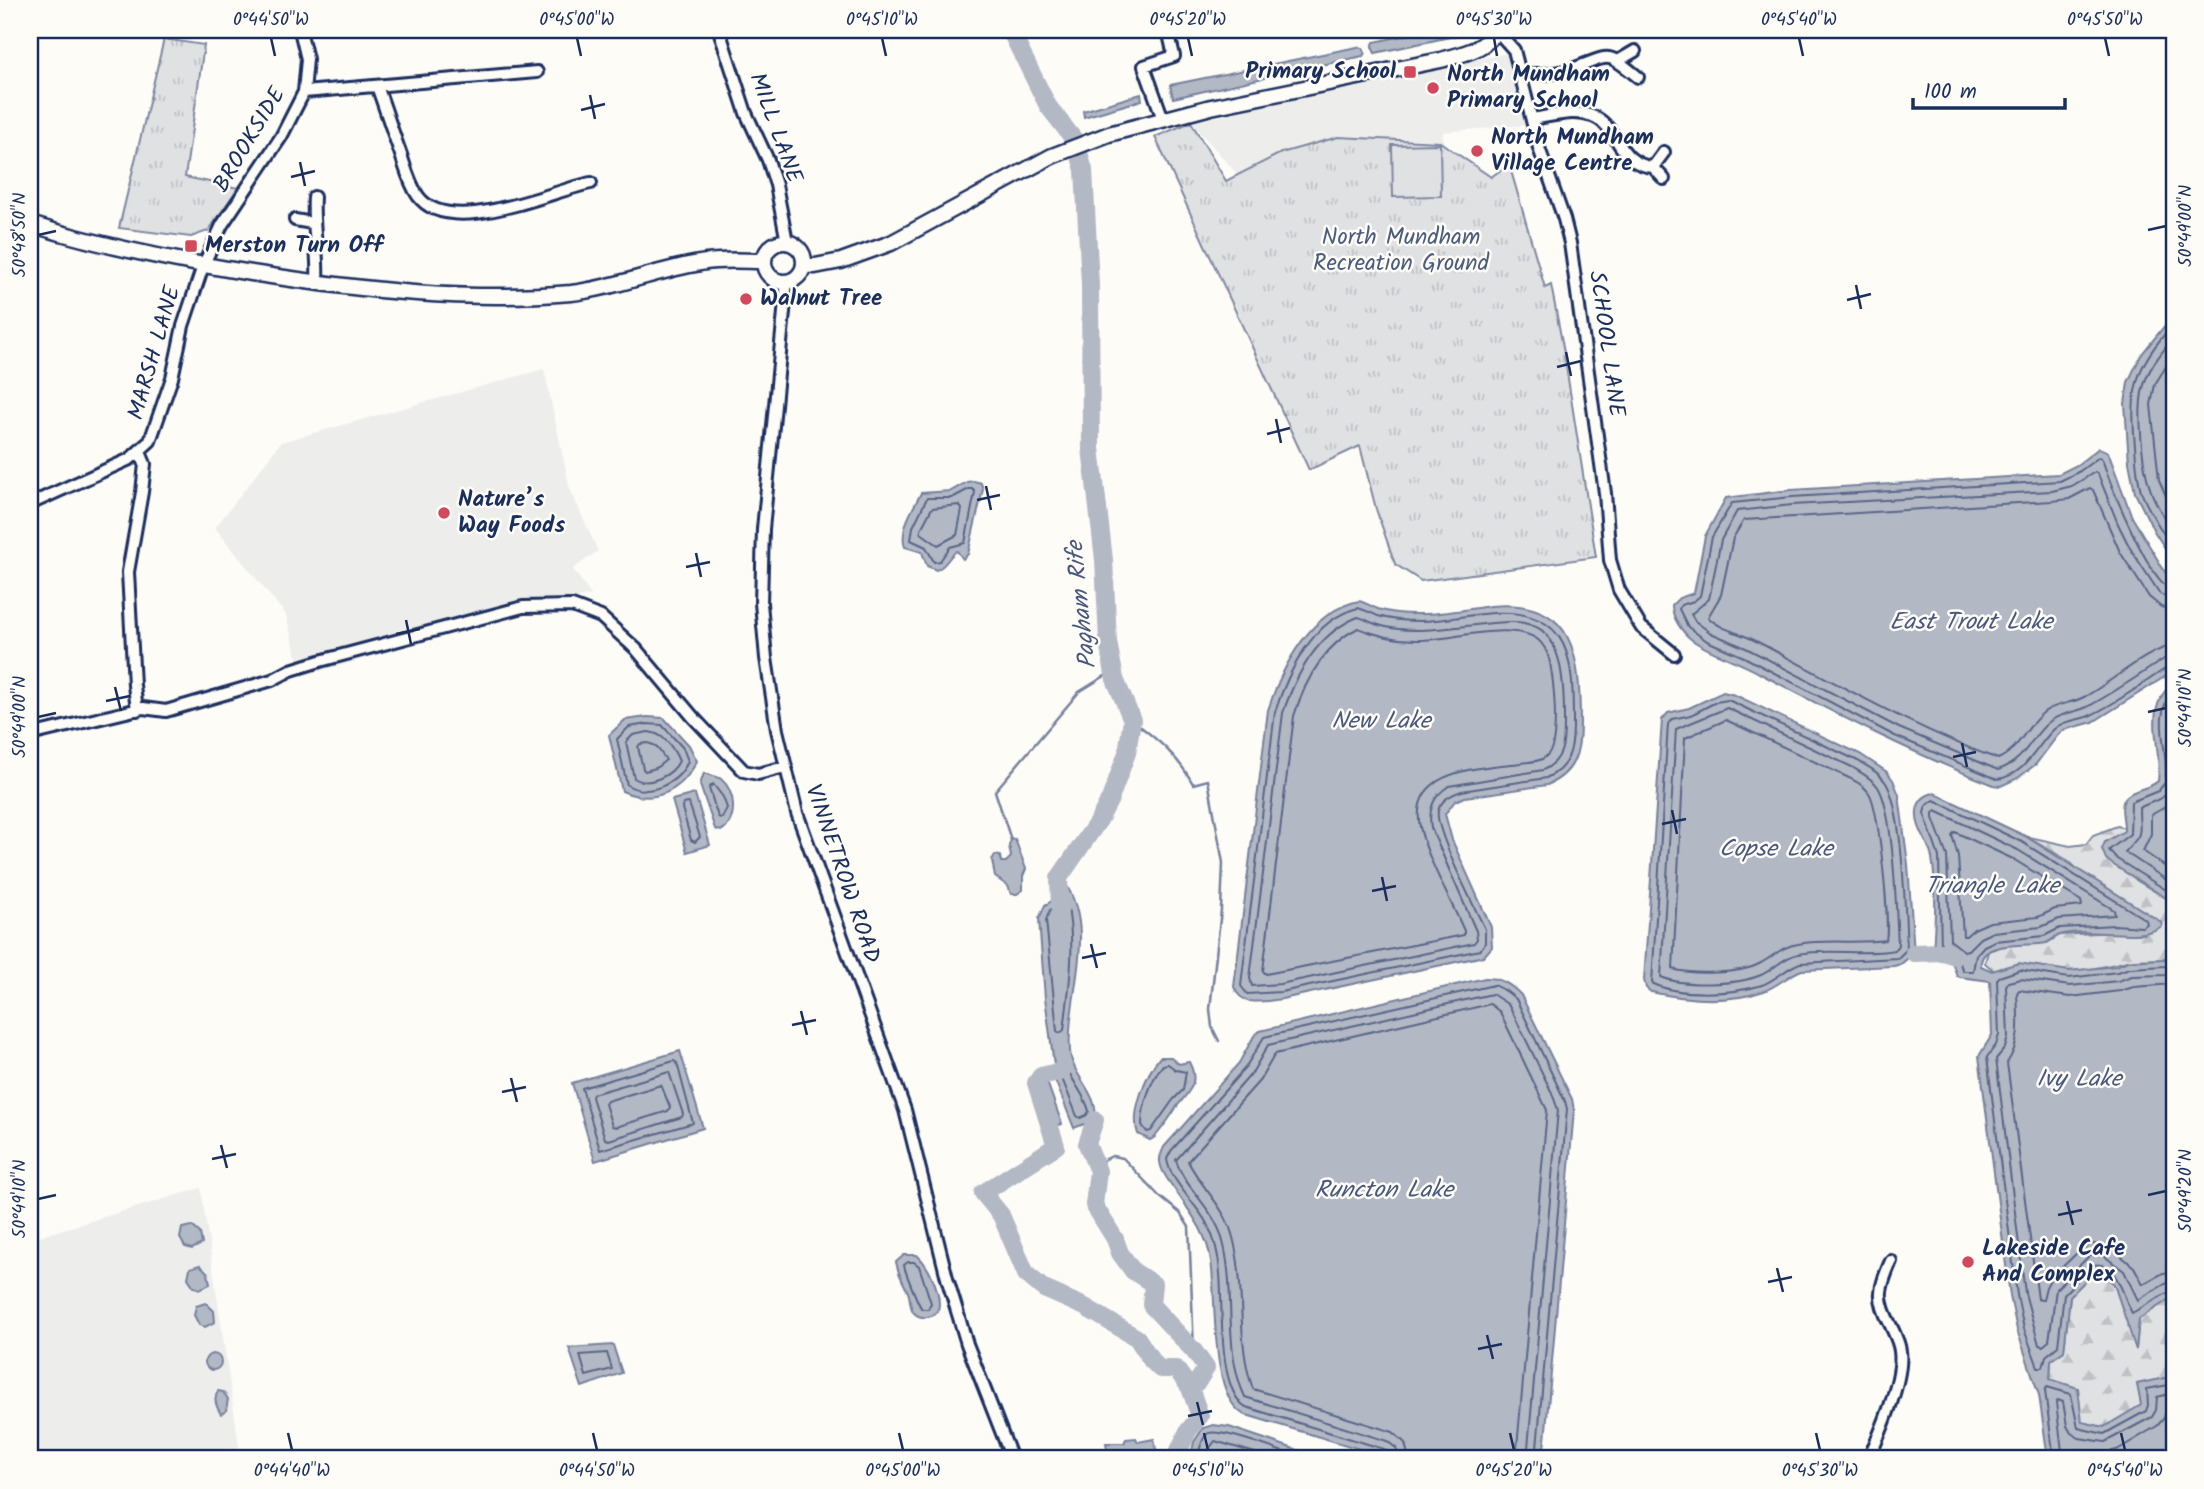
<svg xmlns="http://www.w3.org/2000/svg" width="2204" height="1489" viewBox="0 0 2204 1489" font-family="Kalam,sans-serif">
<defs>
<pattern id="grass-tufts" width="24" height="20" patternUnits="userSpaceOnUse" patternTransform="scale(1.75)"><rect width="24" height="20" fill="#e0e1e3"/><path d="M3 7l-1-3M5 7V3M7 7l1-3M15 17l-1-3M17 17v-4M19 17l1-3" fill="none" stroke="#c0c1c5"/></pattern>
<pattern id="forest-firs" width="22" height="20" patternUnits="userSpaceOnUse" patternTransform="scale(1.75)"><rect width="22" height="20" fill="#e0e1e3"/><path d="M5 1l3.5 6h-7zM16 11l3.5 6h-7z" fill="#c0c1c5"/></pattern>
</defs>
<rect width="100%" height="100%" fill="#fdfcf7"/>
<filter id="ink" filterUnits="userSpaceOnUse"><feTurbulence type="fractalNoise" baseFrequency=".0143" numOctaves="2"/><feDisplacementMap in="SourceGraphic" scale="14" xChannelSelector="R" yChannelSelector="G"/><feConvolveMatrix kernelMatrix="1 2 1 2 8 2 1 2 1" color-interpolation-filters="sRGB"/></filter>
<g filter="url(#ink)">
<!-- built -->
<path fill="#edeeec" d="M1507 53 1528 125 1443 132 1444 146 1440 142 1391 141 1238 175 1191 122Z
M544 369 570 489 598 551 573 569 591 595 302 676 286 615 215 528 281 442Z
M201 1188 241 1459H30V1239Z"/>
<!-- grass -->
<path fill="url(#grass-tufts)" stroke="#7e88a0" stroke-width="2" d="M164 39 204 45 185 177 238 188 208 231 191 237 119 228Z
M1191 122 1226 181 1281 153 1338 137 1440 142 1491 177 1509 164 1545 288 1551 285 1563 347 1596 557 1421 581 1395 564 1376 509 1360 446 1309 470 1155 137Z"/>
<!-- forest -->
<path fill="url(#forest-firs)" stroke="#7e88a0" stroke-width="2" d="M2117 826 2125 828 2124 832 2111 839 2136 880 2174 903V955C2159 963 2143 957 2127 961 2108 966 2088 971 2068 971 2038 970 2025 957 1994 971L1985 963 1988 951 2006 945 2047 943 2060 935 2115 932 2143 934 2069 861 2025 836 2070 846 2086 844 2093 835Z
M2096 1270 2114 1284 2136 1348 2139 1319 2174 1296V1376L2137 1384 2142 1405 2104 1427 2082 1423 2050 1380 2051 1360 2064 1351 2070 1296Z"/>
<!-- garden -->
<path fill="#e0e1e3" stroke="#7e88a0" stroke-width="2" d="M1440 144 1441 196 1393 197 1392 145Z"/>
<!-- water -->
<path fill="#b3b8c5" stroke="#76819c" stroke-width="2" d="M1431 30H1472L1464 34 1375 53 1372 47 1374 42Z
M1357 47 1363 48 1365 53 1363 56 1173 98 1170 85Z
M1141 94 1142 100 1084 117 1083 111Z
M2174 314V562L2154 531 2135 493 2129 462 2125 404 2128 382 2141 355Z
M2099 448 2108 452 2132 517 2174 587V671L2093 722 2064 730 2058 735 2036 764 2018 778 2001 786 1994 785C1913 754 1836 714 1759 673 1738 661 1712 654 1692 640 1682 632 1672 618 1672 605L1679 598 1694 593 1705 536 1726 498 1791 490 2059 474 2077 465Z
M974 481 981 483 983 489 968 554 963 559 957 551C948 556 947 566 936 570L927 566 922 552 905 547C899 529 913 509 921 493L951 491 967 482Z
M1359 601C1366 603 1371 606 1378 609 1390 613 1404 614 1416 614 1441 615 1466 609 1491 606 1576 598 1580 657 1580 724 1580 752 1575 773 1547 785L1465 797 1455 801 1445 814 1452 840 1491 927 1492 947 1484 956 1282 999C1263 1001 1242 1008 1234 987L1268 710C1282 667 1310 611 1359 601Z
M2174 681V903L2112 864 2106 859 2102 849 2105 842 2124 831C2125 822 2120 811 2123 802 2127 789 2149 790 2158 781 2163 743 2140 712 2174 681Z
M1723 692 1735 695 1860 754 1887 772 1893 780 1899 795 1908 864 1914 953 1901 964 1894 966 1802 970C1788 975 1778 986 1764 991 1729 1003 1687 1000 1651 992L1646 988 1644 980 1662 720 1668 713 1689 708Z
M647 717 664 718 689 745 697 761C681 792 654 805 622 791L609 735 625 720Z
M704 773C708 775 717 776 721 779 736 792 738 820 721 831L715 829 700 785Z
M1934 793 2025 836 2161 922 2162 926C2140 943 2088 926 2060 935 2055 936 2051 941 2046 943 2030 947 1979 939 1981 966L1992 971 2019 963 2069 971 2116 966 2128 961 2165 959 2174 955V1296L2139 1319 2136 1350 2114 1284 2096 1270 2070 1296 2064 1351 2051 1360 2050 1379 2078 1388 2082 1422 2104 1427 2141 1405 2137 1384 2174 1376V1459H2048L2039 1395 2017 1330 2010 1296 1979 1056 1992 1035 1990 981 1960 977 1957 976 1951 959 1936 956 1933 952C1935 922 1937 888 1932 858 1929 842 1915 828 1917 811 1918 801 1925 795 1934 793Z
M695 794 710 845 687 852 672 800Z
M1015 839 1026 869 1023 876V890L1017 894H1011L1008 886 995 877 992 860 995 855 1000 856 1001 862H1006L1011 857 1009 845 1011 840Z
M1065 883C1098 933 1066 997 1070 1051 1072 1077 1100 1094 1095 1120L1074 1128 1055 1080 1047 1082 1062 1124 1051 1127 1036 1083 1041 1076 1055 1072 1045 998 1039 919 1045 905C1055 900 1059 895 1059 884Z
M1485 978C1501 978 1510 984 1521 995L1572 1099 1574 1110 1545 1441 1542 1459H1393L1243 1414C1209 1394 1217 1297 1211 1261 1207 1233 1191 1213 1175 1190 1170 1182 1161 1173 1160 1162 1159 1156 1162 1152 1164 1147L1239 1063 1254 1036 1260 1031Z
M680 1051 703 1128 595 1161 572 1083Z
M1160 1057H1171L1179 1064 1189 1062C1201 1085 1187 1092 1176 1108 1170 1118 1163 1127 1155 1137L1150 1140 1138 1134C1130 1113 1146 1074 1160 1057Z
M192 1226 200 1233 202 1244 192 1249 185 1247 180 1238 182 1228Z
M904 1255H917C928 1265 939 1288 939 1304 939 1317 923 1321 914 1313 909 1307 911 1299 908 1292 902 1279 899 1277 896 1262Z
M200 1265 208 1273 210 1284 200 1289 194 1287 188 1278 190 1268Z
M206 1303 214 1311 215 1322 205 1327 199 1325 194 1315 196 1306Z
M613 1345 622 1373 582 1387 569 1348Z
M205 1362a8 8 0 1 1 16 0a8 8 0 1 1-16 0Z
M218 1391 223 1392 228 1399 226 1411 221 1414C216 1406 213 1399 218 1391Z
M1213 1425 1229 1427 1324 1459H1190L1194 1442 1203 1428Z
M1136 1438 1138 1442 1154 1439 1158 1459H1109L1106 1443H1124L1126 1439Z"/>
<g fill="none" stroke-linecap="round" stroke-linejoin="round">
<!-- shore -->
<path stroke="#586687" stroke-width="2" d="M2174 324C2134 366 2130 390 2135 446 2136 462 2137 479 2142 494 2150 514 2163 532 2174 550
M2174 337C2162 352 2148 368 2143 388 2137 412 2142 467 2151 491 2156 506 2166 520 2174 534
M2174 354 2155 384 2151 405 2159 480 2174 514
M969 489H973L975 492 965 543 950 547 940 561 934 562 926 547 911 540 913 527 927 498H952Z
M959 505 962 509 957 535 938 545 921 533V529L932 508Z
M2174 590C2151 588 2110 483 2102 459L2099 457 2080 471 2060 481 1792 497 1732 503 1712 537 1700 596 1694 601 1681 605 1679 609 1688 627 1707 641 1744 657 1895 736 1997 779C2025 776 2036 747 2053 730 2063 720 2077 721 2089 716 2116 704 2143 683 2168 667L2174 666
M2174 599 2167 598 2160 594 2130 548 2118 524 2098 474 2095 472 2072 486 2052 491 1792 505 1737 511 1721 540 1709 599 1691 614 1695 621 1711 633 1748 649 1899 728 1998 770C2026 761 2030 737 2049 722 2061 712 2076 713 2089 706 2115 692 2139 675 2164 659L2174 657
M1358 608C1365 610 1371 613 1378 616 1391 620 1406 621 1420 621 1445 621 1469 614 1494 613 1574 609 1573 664 1573 726 1573 750 1569 768 1546 778L1462 791C1452 794 1441 799 1438 811 1434 829 1475 908 1485 929V943L1480 950 1281 992 1247 994 1241 986 1242 977 1275 712C1288 672 1313 619 1358 608Z
M2174 610 2161 607 2149 597 2120 552 2093 490 2090 488 2069 499 2052 501 1744 520 1733 538 1721 595 1708 617C1719 629 1741 633 1756 641 1835 682 1913 728 1998 759 2020 749 2026 726 2044 712 2056 703 2071 704 2084 697 2108 685 2150 647 2174 646
M1358 617C1364 618 1367 621 1373 623 1387 629 1405 630 1420 630 1516 627 1565 587 1564 720 1564 741 1565 760 1543 770L1449 786C1433 796 1428 809 1431 828L1476 931 1477 939 1474 943 1280 984 1252 986 1250 978 1283 713C1296 674 1318 633 1358 617Z
M1358 628C1378 636 1398 641 1420 640 1450 640 1512 621 1537 639 1550 649 1551 668 1553 683 1555 703 1557 728 1552 747 1550 752 1547 757 1542 759 1536 762 1527 762 1521 763 1482 768 1408 768 1420 827 1427 859 1451 900 1464 931V935L1266 974 1263 971 1294 716C1305 681 1324 645 1358 628Z
M2174 690C2149 717 2171 752 2165 783L2158 791 2131 802 2130 834 2109 850 2117 859 2174 895
M1728 700 1856 760C1867 766 1879 772 1886 783 1903 810 1905 913 1907 949L1898 958 1800 963C1786 968 1776 980 1762 985 1735 994 1678 997 1652 983L1668 724 1672 719 1691 715 1716 702Z
M1727 708 1852 767C1861 773 1872 778 1878 787 1894 812 1896 912 1898 945L1895 950C1863 956 1829 948 1798 954 1783 957 1775 969 1761 975 1738 985 1684 987 1661 977L1676 729Z
M1726 720 1847 777C1855 781 1864 785 1869 793 1879 808 1890 922 1886 940 1857 944 1826 939 1798 944 1782 946 1773 957 1759 964 1740 974 1692 975 1673 969L1685 738Z
M647 724 662 725 683 748 688 761C679 783 649 798 627 785L617 739 629 727Z
M648 732C664 733 673 747 679 761 672 776 648 787 634 778L626 742 633 735Z
M648 743 656 746 666 760 656 768 645 771 643 769 638 747 640 744Z
M2174 780C2170 799 2154 800 2139 808 2139 835 2145 831 2125 852L2174 885
M713 784 723 797 727 808 722 818 718 817 709 788Z
M1934 800 2022 842 2146 920 2147 924 2142 927 2115 925 2060 928 2044 936 1995 941 1984 946 1976 955 1973 971H1963L1956 955 1941 947 1939 857 1924 813 1926 806Z
M2174 802 2151 815V834L2143 851 2174 873
M689 803 700 837 695 842 691 840 682 808 683 804Z
M1936 811 2018 850 2114 910 2115 915 2059 919 2041 927 1993 932 1980 938 1968 950 1964 951 1950 940 1947 856 1933 818V813Z
M1955 832 2013 859 2081 901 2082 906 2055 909 2038 917 1990 922 1974 929 1966 936H1963L1958 856 1952 835Z
M1064 901 1067 903C1076 946 1069 988 1064 1030L1060 1033 1057 1031 1046 920 1050 910Z
M2174 963 2166 966 2130 968 2117 972 2069 978 2020 970 1999 977 1997 980 1999 1035 1996 1045 1987 1057 2017 1295 2024 1329 2038 1367H2043L2046 1356 2058 1346 2064 1294 2092 1265C2118 1259 2123 1299 2132 1313L2169 1292 2174 1291
M2174 973 2166 975 2132 976 2118 981 2070 986 2021 979 2008 982 2006 986 2008 1037 2005 1048 1996 1059 2025 1293 2039 1345 2043 1346 2049 1341 2056 1289 2089 1256H2104L2124 1271 2138 1300 2165 1284 2174 1282
M2174 984 2134 987 2120 991 2070 997 2019 990 2017 993C2018 1019 2022 1041 2007 1063L2038 1299H2043L2046 1287 2051 1278 2080 1250 2092 1244 2103 1245 2114 1250 2134 1267 2143 1284 2163 1273 2174 1272
M674 1061 677 1063 693 1123 600 1150 582 1088Z
M1168 1064 1176 1070 1186 1072 1183 1090 1173 1100 1151 1131 1147 1132 1142 1125C1142 1106 1151 1079 1163 1065Z
M1063 1069 1068 1070C1075 1085 1085 1096 1089 1111L1087 1115 1080 1118 1077 1116 1061 1076Z
M669 1072 683 1114 682 1117 609 1140 605 1139 592 1097 593 1094Z
M661 1085 670 1107 668 1111 616 1127 612 1126 605 1104 607 1101Z
M908 1262H914L919 1266 931 1303 928 1309H922C919 1306 905 1272 904 1265Z
M607 1353 612 1369 586 1376 580 1355Z
M1197 1459C1199 1451 1201 1440 1207 1434 1218 1426 1288 1454 1302 1459
M1206 1459 1209 1449 1215 1441 1275 1459
M1390 1459 1389 1453 1384 1449 1246 1407C1217 1391 1223 1304 1220 1274 1219 1256 1215 1238 1206 1222 1196 1204 1169 1179 1167 1159L1171 1151 1245 1068 1264 1037 1494 985 1506 991 1516 999 1565 1101 1567 1109 1536 1459
M1399 1459 1396 1448 1387 1441 1245 1397C1222 1347 1237 1289 1222 1238 1214 1209 1183 1186 1176 1160L1252 1073 1268 1045 1492 994 1509 1005 1552 1093 1558 1110 1527 1459
M1409 1459 1405 1443 1393 1432 1253 1389C1235 1339 1247 1285 1232 1234 1224 1206 1200 1186 1188 1161L1260 1080 1275 1054 1490 1004 1500 1012 1547 1110 1516 1459
M2054 1459 2045 1391 2047 1387 2071 1394 2078 1428 2104 1434 2146 1411 2148 1405 2147 1389 2174 1384
M2063 1459 2056 1403 2058 1400 2063 1402 2067 1426 2071 1433 2079 1438 2105 1442 2152 1417 2156 1410 2157 1397 2174 1393
M2074 1459 2073 1451 2076 1449 2103 1453 2117 1450 2157 1426 2164 1418 2168 1405 2174 1403"/>
<!-- stream -->
<path stroke="#76819c" stroke-width="2.5" d="M1132 720C1157 739 1178 756 1193 784L1208 780 1223 863 1221 910 1210 1009 1212 1027 1219 1041
M1011 840 995 791 1079 692 1113 671
M1096 1164 1112 1156 1123 1158 1159 1196 1180 1213 1189 1227 1194 1351"/>
<!-- river -->
<path stroke="#b3b8c5" stroke-width="18" d="M1010 30 1048 106 1076 142
M1060 908 1059 878 1099 820 1110 799 1127 753 1132 720 1115 679 1108 642 1104 560 1091 448 1090 285 1084 170 1079 153
M1914 953 1943 952 1955 956
M1062 1071 1041 1076 1036 1083 1056 1146 983 1193 1001 1215 1026 1274 1044 1289 1085 1307 1137 1338 1152 1361 1160 1369H1176L1190 1388
M1095 1120 1087 1144 1098 1171 1094 1205 1115 1239 1120 1253 1133 1271 1153 1284 1151 1305 1194 1351 1206 1368 1198 1381 1190 1388 1200 1416 1188 1431 1175 1459"/>
<!-- minor casing -->
<g stroke="#1b2f5e" stroke-width="16">
<path id="minor" d="M719 30 746 113 768 160 776 185 787 242
M1497 31 1514 50 1539 148 1564 219 1570 243 1605 493 1610 560 1619 590 1641 627 1674 654
M1618 61 1635 51
M1520 74C1538 74 1558 75 1575 68 1611 55 1606 51 1638 77
M377 86C385 108 392 130 400 152 405 166 409 183 418 196 449 239 550 191 591 183
M304 92 537 72
M1163 119 1144 66 1174 56 1168 30
M1532 119C1551 116 1573 109 1592 116 1619 125 1616 164 1653 167L1664 152
M1653 167 1664 179
M314 197C312 226 319 254 317 284
M295 220 312 223
M787 281 763 529 761 603 766 658 777 730 797 813 905 1110 947 1278 967 1344 1012 1459
M30 504 130 459 150 441 172 378 183 326 203 266 222 225 281 137 304 92 307 59 300 30
M137 710 134 685 128 572 142 492 145 464 140 452
M30 735 143 708 166 711 272 680 291 670 320 661 523 607 572 606 601 617 636 649 693 717 744 771 758 774 785 767
M1868 1459C1880 1435 1904 1378 1900 1351 1899 1342 1895 1335 1891 1326 1876 1298 1879 1289 1891 1261"/>
</g>
<!-- major casing -->
<g stroke="#1b2f5e" stroke-width="19">
<path id="major" d="M30 224C104 247 181 262 258 274 361 290 467 302 571 293 616 288 656 270 700 263 721 259 742 261 764 261
M764 262a20 20 0 1 1 40 0a20 20 0 1 1-40 0Z
M804 265 815 266 841 261 891 243 1052 156 1109 134 1211 107 1441 60C1465 53 1483 51 1497 30"/>
</g>
<!-- minor -->
<use href="#minor" stroke="#fdfcf7" stroke-width="10"/>
<!-- major -->
<use href="#major" stroke="#fdfcf7" stroke-width="14"/>
</g>
</g>
<!-- ticks -->
<path fill="none" stroke="#1b2f5e" stroke-width="2.5" d="M271 38 275 56M577 38 581 56M882 38 886 56M1188 38 1192 56M1494 38 1497 56M1799 38 1803 56M2105 38 2109 56M590 95 595 119M581 110 605 104M300 162 305 186M291 177 315 171M2148 230 2166 226M38 235 56 231M1856 285 1861 309M1847 300 1871 294M1566 352 1571 376M1557 367 1581 361M1276 419 1281 443M1267 434 1290 428M986 486 991 510M977 500 1000 495M696 553 701 577M686 567 710 562M406 620 411 644M396 634 420 629M115 687 121 711M106 701 130 696M2148 712 2166 708M38 717 56 713M1962 743 1967 767M1953 757 1976 752M1672 810 1677 834M1662 824 1686 819M1382 877 1387 901M1372 891 1396 886M1091 944 1097 968M1082 958 1106 953M801 1011 807 1035M792 1025 816 1020M511 1078 517 1102M502 1092 526 1087M221 1145 227 1168M212 1159 236 1154M2148 1195 2166 1191M38 1199 56 1195M2067 1201 2073 1225M2058 1215 2082 1210M1777 1268 1783 1292M1768 1282 1792 1277M1487 1335 1493 1359M1478 1349 1502 1344M1197 1402 1203 1425M1188 1416 1212 1411M288 1433 292 1450M593 1433 597 1450M899 1433 903 1450M1204 1433 1208 1450M1510 1433 1514 1450M1816 1433 1820 1450M2121 1433 2125 1450"/>
<!-- markers -->
<g fill="#d1495b" stroke="#fdfcf7" stroke-width="2.5">
<rect x="1403" y="65" width="14" height="14" rx="3.5"/>
<circle cx="1433" cy="88" r="7"/>
<circle cx="1477" cy="151" r="7"/>
<rect x="184" y="239" width="14" height="14" rx="3.5"/>
<circle cx="746" cy="299" r="7"/>
<circle cx="444" cy="513" r="7"/>
<circle cx="1968" cy="1262" r="7"/>
</g>
<g text-anchor="middle" dominant-baseline="central" stroke-width="5" stroke-linejoin="round" paint-order="stroke">
<!-- poi labels -->
<g font-size="23" font-weight="bold" fill="#1b2f5e" stroke="#fdfcf7" text-anchor="start">
<text x="1396" y="72" text-anchor="end">Primary School</text>
<text x="1447" y="75">North Mundham<tspan x="1447" dy="26">Primary School</tspan></text>
<text x="1491" y="138">North Mundham<tspan x="1491" dy="26">Village Centre</tspan></text>
<text x="205" y="246">Merston Turn Off</text>
<text x="760" y="299">Walnut Tree</text>
<text x="458" y="500">Nature’s<tspan x="458" dy="26">Way Foods</tspan></text>
<text x="1982" y="1249">Lakeside Cafe<tspan x="1982" dy="26">And Complex</tspan></text>
</g>
<!-- street labels -->
<g font-size="23" fill="#1b2f5e" stroke="#fdfcf7">
<text transform="translate(775 128) rotate(70)">MILL LANE</text>
<text transform="translate(250 140) rotate(-59)">BROOKSIDE</text>
<text transform="translate(1606 344) rotate(82)">SCHOOL LANE</text>
<text transform="translate(155 353) rotate(-74)">MARSH LANE</text>
<text transform="translate(842 874) rotate(71)">VINNETROW ROAD</text>
</g>
<!-- park labels -->
<g font-size="23" fill="#4c5c7f" stroke="#fdfcf7">
<text x="1401" y="238">North Mundham<tspan x="1401" dy="26">Recreation Ground</tspan></text>
</g>
<!-- water labels -->
<g font-size="24" font-style="italic" fill="#49587d" stroke="#fdfcf7">
<text transform="translate(1082 605) rotate(-96)">Pagham Rife</text>
<text x="1971" y="622">East Trout Lake</text>
<text x="1381" y="721">New Lake</text>
<text x="1776" y="849">Copse Lake</text>
<text x="1992" y="886">Triangle Lake</text>
<text x="2079" y="1079">Ivy Lake</text>
<text x="1384" y="1190">Runcton Lake</text>
</g>
</g>
<!-- margin -->
<rect width="2204" height="1489" fill="none" stroke="#fdfcf7" stroke-width="77"/>
<!-- scale -->
<path d="M1913 98v10h152v-10" fill="none" stroke="#1b2f5e" stroke-width="3.5"/>
<text x="1924" y="98" font-size="21" fill="#1b2f5e" stroke="#fdfcf7" stroke-width="5" paint-order="stroke">100 m</text>
<rect x="38" y="38" width="2128" height="1412" fill="none" stroke="#1b2f5e" stroke-width="2.5"/>
<g font-size="18" text-anchor="middle" fill="#1b2f5e">
<text x="271" y="25">0°44'50"W</text>
<text x="577" y="25">0°45'00"W</text>
<text x="882" y="25">0°45'10"W</text>
<text x="1188" y="25">0°45'20"W</text>
<text x="1494" y="25">0°45'30"W</text>
<text x="1799" y="25">0°45'40"W</text>
<text x="2105" y="25">0°45'50"W</text>
<text transform="translate(2185 226) rotate(-90)" y="6">50°49'00"N</text>
<text transform="translate(19 235) rotate(-90)" y="6">50°48'50"N</text>
<text transform="translate(2185 708) rotate(-90)" y="6">50°49'10"N</text>
<text transform="translate(19 717) rotate(-90)" y="6">50°49'00"N</text>
<text transform="translate(2185 1191) rotate(-90)" y="6">50°49'20"N</text>
<text transform="translate(19 1199) rotate(-90)" y="6">50°49'10"N</text>
<text x="292" y="1476">0°44'40"W</text>
<text x="597" y="1476">0°44'50"W</text>
<text x="903" y="1476">0°45'00"W</text>
<text x="1208" y="1476">0°45'10"W</text>
<text x="1514" y="1476">0°45'20"W</text>
<text x="1820" y="1476">0°45'30"W</text>
<text x="2125" y="1476">0°45'40"W</text>
</g>
</svg>
